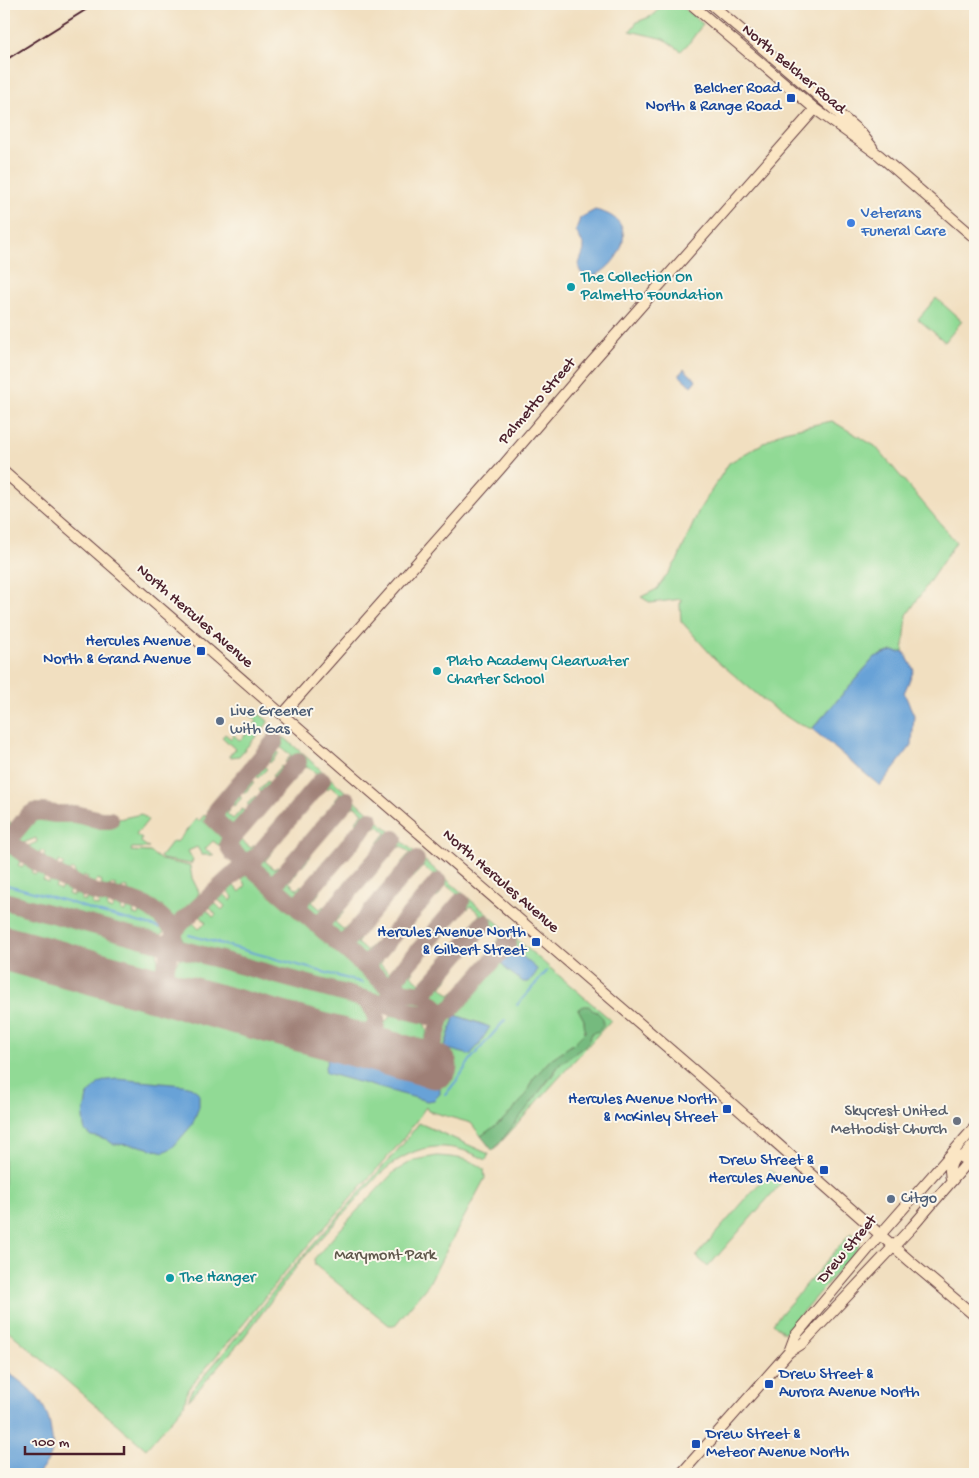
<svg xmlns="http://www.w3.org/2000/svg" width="979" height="1478" viewBox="0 0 979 1478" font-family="'Gochi Hand',sans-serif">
<rect width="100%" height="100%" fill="#fbf7ec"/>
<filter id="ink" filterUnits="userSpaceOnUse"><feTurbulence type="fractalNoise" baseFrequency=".02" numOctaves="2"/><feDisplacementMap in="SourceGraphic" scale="10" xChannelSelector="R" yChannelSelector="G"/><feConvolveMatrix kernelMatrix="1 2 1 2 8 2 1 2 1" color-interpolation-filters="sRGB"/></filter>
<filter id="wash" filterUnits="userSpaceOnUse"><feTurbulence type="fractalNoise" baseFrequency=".0096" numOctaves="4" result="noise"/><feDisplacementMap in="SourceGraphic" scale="20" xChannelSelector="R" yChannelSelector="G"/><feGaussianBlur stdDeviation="1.12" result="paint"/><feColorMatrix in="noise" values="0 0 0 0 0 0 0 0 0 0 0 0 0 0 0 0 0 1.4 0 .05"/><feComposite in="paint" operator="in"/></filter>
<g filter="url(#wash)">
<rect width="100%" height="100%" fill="#f1dfc0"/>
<!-- green -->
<path fill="#91da95" stroke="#6e7c60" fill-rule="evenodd" d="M663 4H679L703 24 689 43 681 51 664 39 630 31 637 22 652 16Z
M936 298 962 321 945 342 918 319Z
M832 421 875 446 956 542 907 615 903 653 892 651 875 657 812 729 796 723 772 707 715 659 681 621 680 605 681 599 651 603 641 597 657 589 678 559 699 510 729 463 784 431Z
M249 706 268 721 267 724 239 756 231 757 229 756 235 749 222 737 225 734 231 739 234 735 240 741 257 721 245 710Z
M285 738 383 825 611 1020 493 1151 552 1076 560 1064 582 1048 588 1041 592 1033 597 1012 578 1009 584 1020 585 1032 573 1044 551 1059 533 1079 524 1098 501 1122 481 1136 471 1123 428 1111 426 1107 401 1142 284 1273 246 1321 188 1389 184 1405 146 1449 4 1327V960L432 1077 449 1015 510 944 506 940 498 947 495 944 503 934 494 925 490 928 486 925 485 920 482 921 476 927H474L472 924 480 914 471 906 468 909 464 906 465 902 461 899 456 902 453 899 457 894 446 885 437 898 433 894C434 889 438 887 440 880L432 881 430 879 433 875 423 866 413 878 409 873 418 863 417 861 414 859 407 866 401 863 410 853 401 846 399 848 395 845V840L393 837 384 846H381L378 843 386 833 378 826 376 828 371 824 372 820 368 818 362 825H359L355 822 363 813 355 806 352 808 348 805V801L345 798 337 807 332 804 340 794 331 786 328 789 323 785 325 782 321 779 314 786 312 787 308 784 317 774 307 766 305 768 297 760 290 767 285 762 291 755 275 743 276 741 274 739 211 813 207 810 269 739ZM455 1015 485 1025 445 1045Z
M272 749H274L279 753 270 763 265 758Z
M261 763 267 769 258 778 252 772Z
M281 766 285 772 278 780 272 776Z
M247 778 254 782 245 793 239 787Z
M267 781 273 786 267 793 263 794 259 790Z
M234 793H235L241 797V799L234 806 228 801Z
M255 796 260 801 253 810 247 804Z
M224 806 229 811 227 814 233 819 242 809 248 814 233 832H231L219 821V812Z
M141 814 148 820 136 835 142 839 141 842 149 848H132L131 851 150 852 161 860 190 866 192 878 199 892 194 905 174 922C167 920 163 914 157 910 148 903 139 899 128 897V888L123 887 120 896 116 895 115 892 116 885 111 884 109 892H104L100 890 102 881 97 879 93 887H89L85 885 88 877 83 875 79 883 72 879 75 871 71 869 66 876 60 872V870L64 864 59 861 55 868H53L41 861 45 853 42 850 36 858 22 849 37 842 36 838 18 845 12 843 11 841 28 821 41 816 110 821Z
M205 814 207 817 203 821 207 824 209 822 207 820 209 818C219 828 221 830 223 844L221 847 213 841 205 849 214 855H202L197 847 188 851 193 860 191 864 162 859 160 857 173 841 177 842 196 819 199 821Z
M4 816C16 827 13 829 4 840Z
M245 827 251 829 241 840 251 848 254 845 258 848V850L250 857 245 858 233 848 232 842Z
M268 847H271L274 850 265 861 274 869 278 866 281 868V871L275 879H269L254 867V862Z
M6 848H10L23 857 18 865 22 868 28 860 36 865 31 872 35 875 41 868 48 873 43 880 48 883 54 876 60 880 55 887 60 890 65 883 72 886 68 894 73 896 78 889 82 891 81 900 86 901 88 894 95 896 92 904 98 906 100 898 107 899 109 902 107 908 112 910 115 903 117 901 122 903 121 911 125 912 129 904 135 905 133 914 138 915 140 909 143 908 159 920 167 929 158 937 4 896V850Z
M305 852 311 856 302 867 297 861Z
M294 867 298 871 289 882 297 889 301 885 304 888 305 891 297 899H292L279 888 278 883 291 868Z
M242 874C250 874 257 878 263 883L382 985 384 990 382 994 376 998 184 945 181 934 183 928 190 920 199 929 206 923 198 913 204 907 213 917 216 915 207 904 212 900 222 910 225 906 215 897 221 891 231 901 233 897 225 888 231 883 240 892 246 885 239 876Z
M315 887 321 891 312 902 320 909 323 906 328 911 321 919H315L302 908V902L311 892 314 895 315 893 312 891Z
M4 906 156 947 157 951 158 964 147 976 4 937Z
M338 908 344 912 335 922 343 929 347 926 351 929V932L344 939H338L324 927 323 924Z
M355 935 360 940 357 943 366 951 376 941 379 944V946L367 959H361L349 949 348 943Z
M183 955 361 1003C374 1012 369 1028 355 1033L175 984 172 969 179 959Z
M377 957 383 960 380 964 389 972 399 961 402 966 391 979H384L372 969V962Z
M408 968H411L414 971 411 975 420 983 430 972 434 975 423 989H409L405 985 403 973Z
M445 973 450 976 441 987 450 995 453 992 456 994 457 997 446 1009 442 1008 428 995 429 991Z
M406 995C419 996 426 1003 436 1011L435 1013 399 1003 398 998 401 996Z
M397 1013C409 1016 431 1019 426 1036 425 1042 421 1045 416 1047 411 1049 406 1046 401 1045 396 1044 390 1043 387 1040 376 1029 387 1017 397 1013Z
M419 1123 489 1154 486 1160C445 1138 413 1144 379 1175L300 1262 241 1341 189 1400 191 1391 249 1323 286 1275 403 1144Z
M437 1156C453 1157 471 1158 484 1169L485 1178 428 1285 395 1325H389L315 1265 314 1259 353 1215 394 1172 414 1160Z
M771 1170 783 1181 708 1267 696 1256Z
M851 1233 860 1240 858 1248 784 1333 773 1323Z"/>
<!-- forest -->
<path fill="#74ba7e" stroke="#5f6c54" d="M584 1006H589L592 1010 597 1012 603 1018V1025L599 1031 592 1033 588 1042 582 1048 560 1064 528 1107 493 1151 481 1136 501 1122 524 1098 533 1079 551 1059 573 1044 585 1032 584 1020 578 1009Z"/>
<!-- water -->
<path fill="#67a2d7" stroke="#586081" d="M595 210C661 224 593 297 580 271 576 264 584 255 584 248 583 242 578 236 576 231L580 218Z
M684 369 696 380 691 386 679 375Z
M892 651 905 653 914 670 904 693 914 715 912 745 880 786 812 729 875 657Z
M510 950H515L537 969 536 973 529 982H523L507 970 501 962 503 956Z
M455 1015 490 1027 478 1046 470 1055 448 1049 445 1046Z
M329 1056 437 1085 440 1088V1094L434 1100 427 1101 326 1073 325 1067Z
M118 1079 183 1085 191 1087 199 1093V1107L192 1125 173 1147 164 1152 136 1145 113 1144 106 1139 91 1136 85 1131 84 1127 83 1117 87 1096 99 1083 107 1080Z
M4 1370C28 1386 48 1401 51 1432 52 1439 54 1447 51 1455 48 1462 43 1468 38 1474H4Z"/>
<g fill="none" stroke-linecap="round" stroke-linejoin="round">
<!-- stream -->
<path stroke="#67a2d7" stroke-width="2" d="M4 884 66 901 101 913 161 928
M189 935 363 983
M517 1005 547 971
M445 1095 458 1079 471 1059 505 1020"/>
<!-- taxiway -->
<path stroke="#9e7f76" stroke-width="18" d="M275 741 217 810 214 819 233 837 228 844 231 851 246 863 257 856 322 780
M233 837 298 762
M7 841C33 861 63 881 94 892 110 897 131 898 146 906 157 911 166 922 175 930
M4 845 28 816 34 812H43L55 814H75L101 820H110
M273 886 347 800
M4 901 386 1005 441 1019C433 1043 435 1054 407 1058
M461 902 397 976 392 990 422 994 484 923
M296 906 370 820
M319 926 394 839
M342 946 416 860
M366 966 438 882
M140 986 153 982 161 976 166 966 175 930 183 921 246 863 392 990 386 1005
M431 1003 443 1013 451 1009 508 943
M348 1042C363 1040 367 1038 376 1025 377 1014 373 1006 364 999"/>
<!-- runway -->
<path stroke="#9e7f76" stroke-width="45" d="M4 948 435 1066"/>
</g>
</g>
<g filter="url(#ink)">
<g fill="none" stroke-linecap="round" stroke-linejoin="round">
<!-- secondary casing -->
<g stroke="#633c41" stroke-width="12">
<path id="secondary" d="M691 4 815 109 879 155 975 238
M711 4 823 100 861 133 872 147
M4 472 354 777 703 1078 911 1262 975 1316
M283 714 500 469 583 372 815 109
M962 1158 975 1143
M952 1181C948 1170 950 1164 957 1155
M789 1352 795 1336 880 1235 975 1127
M681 1474 789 1352 803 1343 912 1227 975 1154"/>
</g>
<!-- secondary -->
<use href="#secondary" stroke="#fbe6c4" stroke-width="10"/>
<!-- rail -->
<path stroke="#4a1f2b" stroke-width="2" d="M4 61 95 4"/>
</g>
</g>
<!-- markers -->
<g fill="#1a4fb4" stroke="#fbf7ec" stroke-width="2">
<rect x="786" y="93" width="10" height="10" rx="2.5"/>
<rect x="196" y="646" width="10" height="10" rx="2.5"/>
<rect x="531" y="937" width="10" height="10" rx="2.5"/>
<rect x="722" y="1104" width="10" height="10" rx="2.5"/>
<rect x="819" y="1165" width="10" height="10" rx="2.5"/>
<rect x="764" y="1379" width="10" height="10" rx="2.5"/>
<rect x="691" y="1439" width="10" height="10" rx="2.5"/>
</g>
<circle fill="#3f7fe0" stroke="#fbf7ec" stroke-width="2" cx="851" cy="223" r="5"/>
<g fill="#0f9aa8" stroke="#fbf7ec" stroke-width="2">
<circle cx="571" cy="287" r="5"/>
<circle cx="437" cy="671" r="5"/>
<circle cx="170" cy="1278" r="5"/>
</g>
<g fill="#5c6f8a" stroke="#fbf7ec" stroke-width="2">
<circle cx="220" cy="721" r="5"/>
<circle cx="891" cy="1199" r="5"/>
</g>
<circle fill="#6b7280" stroke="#fbf7ec" stroke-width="2" cx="957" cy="1121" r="5"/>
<g text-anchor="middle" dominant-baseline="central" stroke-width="4" stroke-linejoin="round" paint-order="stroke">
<!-- street labels -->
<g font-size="16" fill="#4a1f2b" stroke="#fbf7ec">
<text transform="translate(793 70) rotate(40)">North Belcher Road</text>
<text transform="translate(538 402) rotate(-49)">Palmetto Street</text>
<text transform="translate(194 617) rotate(41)">North Hercules Avenue</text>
<text transform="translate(500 882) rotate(41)">North Hercules Avenue</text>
<text transform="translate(848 1250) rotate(-50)">Drew Street</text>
</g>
<!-- transit labels -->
<g font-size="16" fill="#164399" stroke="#fbf7ec" text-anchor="end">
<text x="781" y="89">Belcher Road<tspan x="781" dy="18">North &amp; Range Road</tspan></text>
<text x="191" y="642">Hercules Avenue<tspan x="191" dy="18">North &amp; Grand Avenue</tspan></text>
<text x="526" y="933">Hercules Avenue North<tspan x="526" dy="18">&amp; Gilbert Street</tspan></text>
<text x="717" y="1100">Hercules Avenue North<tspan x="717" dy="18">&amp; McKinley Street</tspan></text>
<text x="814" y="1161">Drew Street &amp;<tspan x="814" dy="18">Hercules Avenue</tspan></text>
<text x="779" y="1375" text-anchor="start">Drew Street &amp;<tspan x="779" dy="18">Aurora Avenue North</tspan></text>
<text x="706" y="1435" text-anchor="start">Drew Street &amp;<tspan x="706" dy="18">Meteor Avenue North</tspan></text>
</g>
<!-- shop labels -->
<g font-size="16" fill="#366cbe" stroke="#fbf7ec" text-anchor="start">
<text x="861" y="214">Veterans<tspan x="861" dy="18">Funeral Care</tspan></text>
</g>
<!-- culture labels -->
<g font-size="16" fill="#0d838f" stroke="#fbf7ec" text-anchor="start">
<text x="581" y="278">The Collection On<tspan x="581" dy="18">Palmetto Foundation</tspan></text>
<text x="447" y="662">Plato Academy Clearwater<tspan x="447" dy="18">Charter School</tspan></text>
<text x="180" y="1278">The Hanger</text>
</g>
<!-- service labels -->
<g font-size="16" fill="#4e5e75" stroke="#fbf7ec" text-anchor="start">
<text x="230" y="712">Live Greener<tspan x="230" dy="18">with Gas</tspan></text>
<text x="901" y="1199">Citgo</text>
</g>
<!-- worship labels -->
<g font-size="16" fill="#5b616d" stroke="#fbf7ec" text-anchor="end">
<text x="947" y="1112">Skycrest United<tspan x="947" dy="18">Methodist Church</tspan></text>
</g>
<!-- park labels -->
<g font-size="16" fill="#5f574b" stroke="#fbf7ec">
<text x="385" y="1256">Marymont Park</text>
</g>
</g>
<!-- margin -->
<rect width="979" height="1478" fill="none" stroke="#fbf7ec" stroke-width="20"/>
<!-- scale -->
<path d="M25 1446v8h99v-8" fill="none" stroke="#4a1f2b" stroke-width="2.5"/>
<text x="32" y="1446" font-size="15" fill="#4a1f2b" stroke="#fbf7ec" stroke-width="4" paint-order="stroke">100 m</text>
</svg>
